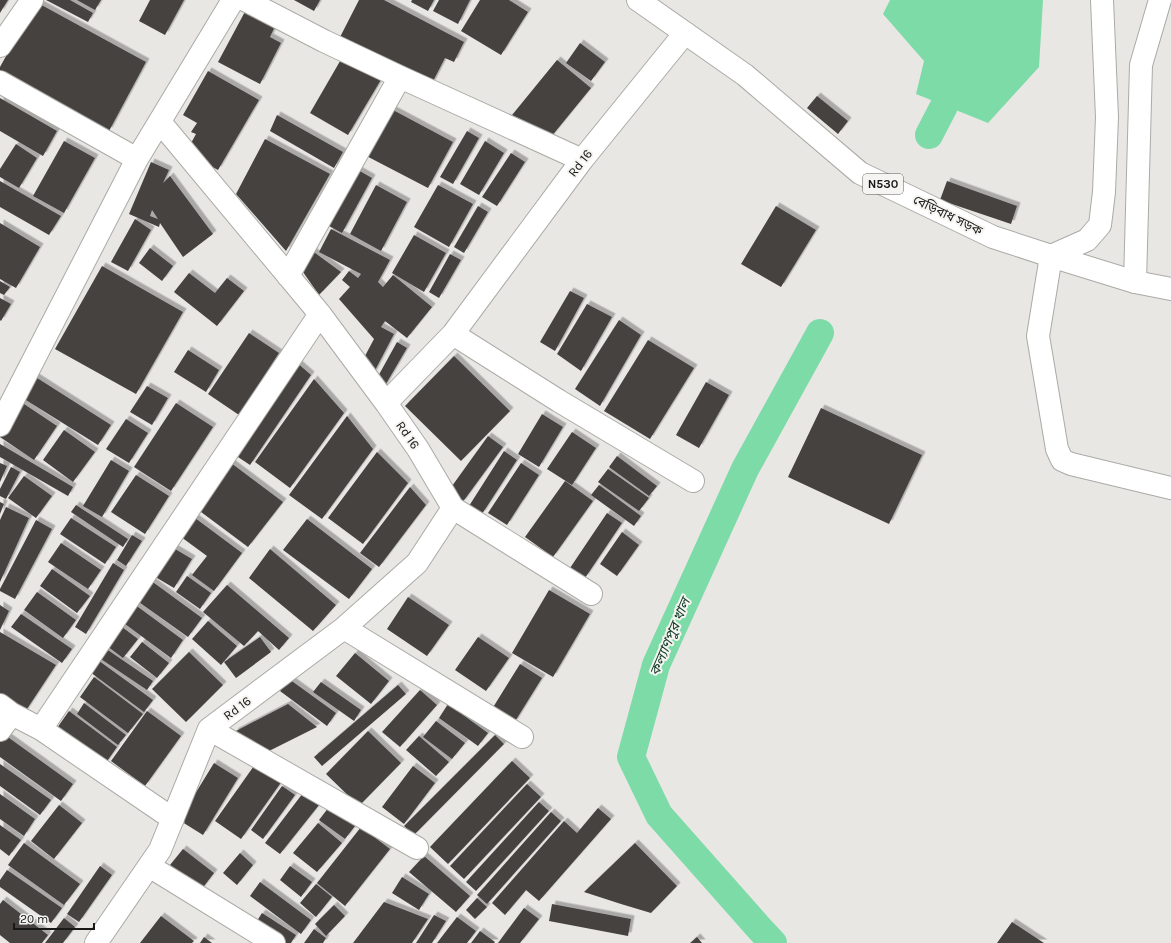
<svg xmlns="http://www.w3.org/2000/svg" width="1171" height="943" viewBox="0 0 1171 943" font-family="Karla,'Noto Sans Bengali',sans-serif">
<defs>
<filter id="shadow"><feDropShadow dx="3.5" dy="-3.5" stdDeviation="0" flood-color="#0004"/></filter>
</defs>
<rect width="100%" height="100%" fill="#e8e7e4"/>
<!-- water -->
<path fill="#7ddba8" d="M890 0H1043L1039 67 988 123 916 94 924 61 883 14Z"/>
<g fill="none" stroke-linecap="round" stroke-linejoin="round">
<!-- canal -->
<path stroke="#7ddba8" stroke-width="28" d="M929 135 944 106
M773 943 759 928 659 815 631 757 656 665 745 469 820 333"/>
</g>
<!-- building -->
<path fill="#454241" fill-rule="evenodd" filter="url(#shadow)" d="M0 0H8L0 13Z
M46 0H70L93 13 88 22Z
M77 0H101L95 10Z
M150 0H184L165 35 139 21Z
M294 0H320L314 11Z
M359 0H384L464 42 454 62 445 58 429 89 338 41Z
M412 0H434L428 11 411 2Z
M439 0H470L458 24 433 11Z
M480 0H509L528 12 501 55 461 31Z
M36 2 146 62 109 131 0 72V67Z
M248 6 277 22 270 37 281 43 260 84 218 62Z
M580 43 605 62 591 81 566 63Z
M343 56 382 78 348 135 310 113Z
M557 60 591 88 542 148 508 120Z
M208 71 259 100 218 170 192 156 190 145 196 134 191 132 197 123 183 115Z
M817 96 848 121 838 134 807 108Z
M0 98 57 131 43 156 0 131Z
M378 102 453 142 428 188 353 149Z
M277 115 343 152 334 168 270 131Z
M467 131 479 138 453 184 440 177Z
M265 139 330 174 286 251 236 194Z
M64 141 95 158 64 213 33 196Z
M485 141 504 153 479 195 460 184Z
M16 144 37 158 19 188 0 177V169Z
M511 153 525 162 497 206 482 197Z
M151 162 169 170 163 183 170 176 213 234 183 257 160 223 159 227 129 214ZM152 210 158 219 150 216Z
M344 162 372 178 342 233 314 218Z
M0 181 61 216 49 235 0 207Z
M947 181 1017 206 1011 224 940 200Z
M376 185 407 202 381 251 350 234Z
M438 185 473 204 449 247 414 227Z
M478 206 488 212 464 253 454 247Z
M776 206 816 230 781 287 741 264Z
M135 219 151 230 128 271 111 262Z
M0 223 40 247 16 288 0 279Z
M331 229 390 260 378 282 383 287 393 275 432 307 407 338 385 321 381 327 394 334 371 378 357 371 374 339 339 299 350 287 342 280 349 271 358 278 361 274 319 252Z
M414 235 446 253 424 292 392 273Z
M150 248 173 266 162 281 139 263Z
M311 250 341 272 319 295 296 262Z
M450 254 461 260 439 298 429 292Z
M102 266 183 312 136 394 55 349Z
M189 273 215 293 227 278 244 291 217 326 174 292Z
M0 281 10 287 4 295 0 293Z
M570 291 584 298 555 351 540 342Z
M0 298 11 304 1 321 0 320Z
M587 304 612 317 581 371 557 354Z
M619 320 641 335 600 406 575 389Z
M249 333 279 353 239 415 208 394Z
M648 340 694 368 650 439 604 411Z
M397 342 407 348 380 394 371 389Z
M188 350 219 370 206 392 174 372Z
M454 356 510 411 461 461 405 406Z
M295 361 311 375 250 465 232 453Z
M34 376 111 425 98 445 21 397Z
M314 379 344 413 290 488 255 462Z
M706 382 729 395 699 448 676 435Z
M147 386 168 398 152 425 130 412Z
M21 402 57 426 34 460 0 437V433Z
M176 403 213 427 171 491 134 467Z
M821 408 922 455 889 524 788 477Z
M542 414 563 427 539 467 518 454Z
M347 416 373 449 322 519 289 495Z
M126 419 148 433 129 463 106 449Z
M64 430 95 452 73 482 43 460Z
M572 432 596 448 572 485 547 469Z
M488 436 503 447 462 503 447 493Z
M0 444 73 487 68 496 0 457Z
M504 451 517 460 482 514 469 506Z
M377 452 408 483 363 544 328 518Z
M617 456 657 486 649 496 609 467Z
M111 460 129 471 102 517 83 506Z
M227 460 283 502 248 547 193 506Z
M0 463 7 466 0 482Z
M521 463 539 475 507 525 488 513Z
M11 467 20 472 6 499 0 496V489Z
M608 469 649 498 639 511 598 482Z
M136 475 169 496 145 534 111 512Z
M24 476 52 496 36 518 8 498Z
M565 481 593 501 553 557 525 537Z
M599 485 641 516 634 526 591 495Z
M410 487 426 505 379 567 360 553Z
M0 502 4 504 0 514Z
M76 505 128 539 123 547 71 512Z
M6 507 29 518 0 582V520Z
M607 513 622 523 585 578 570 568Z
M191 515 242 553 214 591 192 575 207 556 177 534Z
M71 518 116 547 105 564 60 534Z
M307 519 372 569 349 599 283 550Z
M36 520 52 529 15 599 0 591V589Z
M622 532 639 545 617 576 600 564Z
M132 535 142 541 126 566 117 560Z
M61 543 101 570 88 589 48 562Z
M170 546 192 559 174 588 152 575Z
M270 549 336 605 313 631 249 578Z
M113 563 124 570 86 634 75 627Z
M52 569 90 596 77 613 40 586Z
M187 576 211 593 200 609 176 592Z
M150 580 202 618 188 637 136 600Z
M227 585 289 638 279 650 258 631 244 646 203 612Z
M549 590 590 614 553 677 512 653Z
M37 592 76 620 63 638 24 610Z
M408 597 449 625 427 656 387 629Z
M134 604 183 640 171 658 121 621Z
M0 605 9 611 0 630Z
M21 614 72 649 62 663 11 627Z
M208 621 237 646 221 665 192 639Z
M118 624 138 639 123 658 103 643Z
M0 632 56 665 23 715 0 700Z
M260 637 271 652 236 678 224 662Z
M478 637 509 658 486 691 455 670Z
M142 642 169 663 157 678 130 657Z
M102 646 153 681 147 690 95 655Z
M189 652 223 685 186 722 152 689Z
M355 653 389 681 371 704 336 676Z
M95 658 153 700 144 712 86 669Z
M520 664 542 678 514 723 492 709Z
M94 677 143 714 128 733 80 697Z
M289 679 336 713 327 726 280 691Z
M321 682 361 710 354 721 313 692Z
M398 685 406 694 322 766 314 757Z
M420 690 437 705 400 747 382 732Z
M84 703 126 735 118 745 77 714Z
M288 704 317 727 261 755 234 732Z
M448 704 488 733 478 746 439 718Z
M69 711 117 747 105 764 57 728Z
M147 711 181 736 145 786 111 761Z
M436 721 465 743 452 759 423 737Z
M368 731 401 763 359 806 326 774Z
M5 735 73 784 61 801 0 757V742Z
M495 735 504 744 414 835 404 826Z
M419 736 449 762 436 776 406 750Z
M512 761 530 778 448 864 430 847Z
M214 763 238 778 203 835 179 820Z
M256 763 282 781 241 839 215 821Z
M0 764 51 800 40 815 0 786Z
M413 766 435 783 404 824 382 807Z
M527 784 541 797 464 879 450 866Z
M282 786 295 795 263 839 251 830Z
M303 793 319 805 280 854 265 843Z
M0 794 35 819 24 836 0 819Z
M539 802 549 811 476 891 466 882Z
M59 805 82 823 54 859 31 841Z
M329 807 355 826 345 839 319 820Z
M598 808 611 819 539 901 526 890 505 915 492 903 564 821 577 833Z
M551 812 561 821 487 904 477 895Z
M318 823 342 843 317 872 293 853Z
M0 825 21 840 9 856 0 849Z
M361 827 390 849 345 906 317 883Z
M24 843 80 884 64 905 8 865Z
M635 843 677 886 651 913 621 904 584 892Z
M183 849 214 873 201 890 170 865Z
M240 853 253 865 237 885 223 873Z
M424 856 470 896 456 912 409 872Z
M100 866 112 875 79 922 67 914Z
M290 866 312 882 301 897 280 880Z
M7 870 62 908 51 923 0 887V880Z
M402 877 429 894 419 910 392 893Z
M260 882 311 920 301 934 250 896Z
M316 884 332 897 316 917 300 903Z
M477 898 487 907 475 919 466 910Z
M3 900 48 935 42 943H10L0 935V904Z
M384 902 428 919 412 943H353Z
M552 904 631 919 628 936 549 921Z
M334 905 345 916 326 936 315 924Z
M524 908 539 919 520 943H498Z
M262 913 296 935 291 943H286L255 924Z
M434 915 446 921 432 943H416Z
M161 916 194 941 192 943H140Z
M457 917 476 931 467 943H437Z
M64 918 75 927 63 943H45Z
M1012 922 1044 943H997Z
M314 929 326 938 323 943H304Z
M480 931 495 942 494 943H471Z
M204 937 212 943H200Z
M697 937 702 943H690Z"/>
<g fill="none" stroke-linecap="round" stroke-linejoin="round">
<!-- street casing -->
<g stroke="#abaaa6" stroke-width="24">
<path id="street" d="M245 0 324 41 400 77 582 160
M1102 0 1107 117 1104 192 1100 225 1087 240 1051 256 1038 336 1057 449 1062 460 1071 464 1171 488
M0 46 32 0
M0 82 137 159
M160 122 320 314 386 403
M288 276 400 77
M1135 282 1141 65 1160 0
M453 334 559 401 693 481
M0 425 137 159 233 0
M453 508 591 594
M344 628 522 737
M0 705 12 714 41 729 173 819
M41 729 320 314
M209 729 417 848
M0 730 12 714
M149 866 274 943
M96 943 160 850 209 729 344 628 417 563 453 508 418 449 386 403 453 334 582 160 685 33"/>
</g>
<!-- highway casing -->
<g stroke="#abaaa6" stroke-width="24">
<path id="highway" d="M638 0 745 75 860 173 993 237 1051 256 1135 282 1171 289"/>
</g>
<!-- street -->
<use href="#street" stroke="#fff" stroke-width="22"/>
<!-- highway -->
<use href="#highway" stroke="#fff" stroke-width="22"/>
</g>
<g text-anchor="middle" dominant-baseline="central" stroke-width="4" stroke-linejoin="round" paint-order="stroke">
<!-- shield labels -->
<rect fill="#f5f4f1" stroke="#5b5b59" stroke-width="1" x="863" y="174" width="40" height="20" rx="3"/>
<g font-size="12" font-weight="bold" fill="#191918">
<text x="883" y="184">N530</text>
</g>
<!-- street labels -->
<g font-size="13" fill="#191918" stroke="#f5f4f1">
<text transform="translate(580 163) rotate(-52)">Rd 16</text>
<text transform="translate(948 215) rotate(26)">বেড়িবাধ সড়ক</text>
<text transform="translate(408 435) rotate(55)">Rd 16</text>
<text transform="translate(237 708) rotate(-37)">Rd 16</text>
</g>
<!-- water labels -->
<g font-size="14" font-style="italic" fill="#0e3824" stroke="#f5f4f1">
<text transform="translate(670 637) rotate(-67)">কল্যাণপুর খাল</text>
</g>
</g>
<!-- scale -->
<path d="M14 923v6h80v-6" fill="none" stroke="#191918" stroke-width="2"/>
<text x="20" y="923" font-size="12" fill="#191918" stroke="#f5f4f1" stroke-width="3" paint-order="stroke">20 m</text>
</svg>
